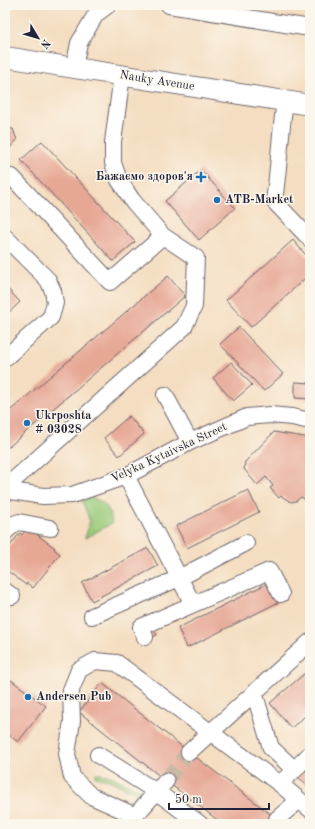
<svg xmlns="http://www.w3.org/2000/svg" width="315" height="829" viewBox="0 0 315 829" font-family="'Old Standard TT',serif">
<rect width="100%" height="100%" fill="#fbf7ec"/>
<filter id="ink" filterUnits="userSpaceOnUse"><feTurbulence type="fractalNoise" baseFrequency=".025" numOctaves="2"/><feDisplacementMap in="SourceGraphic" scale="8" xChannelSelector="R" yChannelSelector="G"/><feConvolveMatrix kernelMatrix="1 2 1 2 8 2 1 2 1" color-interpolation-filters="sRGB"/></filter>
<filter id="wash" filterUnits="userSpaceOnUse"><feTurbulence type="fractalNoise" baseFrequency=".012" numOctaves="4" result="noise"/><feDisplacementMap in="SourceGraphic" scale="16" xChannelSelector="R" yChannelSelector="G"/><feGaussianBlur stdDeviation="0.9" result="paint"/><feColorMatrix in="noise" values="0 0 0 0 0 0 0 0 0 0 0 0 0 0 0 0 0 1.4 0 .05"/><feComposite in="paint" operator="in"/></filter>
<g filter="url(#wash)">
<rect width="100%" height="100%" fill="#f4ddc0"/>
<!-- green -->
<path fill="#9bcb7b" stroke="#5e765b" d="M89 497C105 501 109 507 112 523L85 538 90 521 82 500Z
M96 773 111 776 142 791 140 795 109 780 95 777Z"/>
<g id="blocks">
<!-- building -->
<path fill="#e7a795" d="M295 5H310V13Z
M5 128 13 129 17 140 5 153Z
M42 141 135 242 113 261 21 160Z
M201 170 235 208 199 240 165 201Z
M293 240 310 260V274L251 327 226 300Z
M168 276 185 296 5 450V415Z
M5 286 20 302 5 316Z
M239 327 283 374 264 391 220 344Z
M231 362 252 385 233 401 213 378Z
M295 382 310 383V399L295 398Z
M129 416 144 434 119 456 104 438Z
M274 432 310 438V493L304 499 301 497 296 501 291 502 281 496 279 498 270 488 273 486 266 477 257 485 244 469 245 462Z
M248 490 259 512 187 548 176 526Z
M27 529 34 534 35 533 55 548 54 549 60 554 33 588 27 583 26 585 5 569 7 567 5 566V552L20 533 22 535Z
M148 548 158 566 92 601 82 583Z
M270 582 279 602 187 648 178 628Z
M152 628 157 635 151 638 147 631Z
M310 669V712L291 728 270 703Z
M11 680 46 706 18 742 5 732V687Z
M102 683 189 752 277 819 287 824H223L166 781 79 712Z
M304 769 310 775V780L306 784 297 776Z"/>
</g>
</g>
<g filter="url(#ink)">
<use href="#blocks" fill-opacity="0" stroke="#6c636a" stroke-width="1"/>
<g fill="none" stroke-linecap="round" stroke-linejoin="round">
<!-- minor-tunnel -->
<path stroke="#cab8a5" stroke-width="16" stroke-dasharray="16 8" stroke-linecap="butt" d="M166 781 189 752"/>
<!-- minor casing -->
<g stroke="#6c636a" stroke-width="18">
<path id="minor" d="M169 5 310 28
M74 68 79 43 96 14 108 5
M285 101C280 134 279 168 274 201L310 239
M12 177 110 282 163 236
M5 237 48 280 53 291 55 303 51 317 5 358
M165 395 190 442
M126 476 193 604
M5 488 184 327 194 306 196 258 163 236 132 200 119 180 113 163V142L122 75
M5 490 43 496 72 495 126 476 190 442 247 417 270 415 292 417 310 421
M5 532 14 524 19 522 50 528
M5 591 12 596
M92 616 179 578 246 543
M145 637 141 627 269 571 281 594
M254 692 271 748 295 770
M189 752 310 642
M98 755 157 792 200 824
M280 784 310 809
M133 818 166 781
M277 819 299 800
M137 824 129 813 91 796 72 777 67 754 72 721 71 690 79 670 95 661 117 663 280 784 310 754"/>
</g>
<!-- major casing -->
<g stroke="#6c636a" stroke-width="22">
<path id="major" d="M5 57 310 105"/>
</g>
<!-- minor -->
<use href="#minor" stroke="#fff" stroke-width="16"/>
<!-- major -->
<use href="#major" stroke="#fff" stroke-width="20"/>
</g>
</g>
<!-- markers -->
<g fill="#1f6fb2" stroke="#fbf7ec" stroke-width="1.5">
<path d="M199 171h4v4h4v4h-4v4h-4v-4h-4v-4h4z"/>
<circle cx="217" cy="200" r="4"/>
<circle cx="27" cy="423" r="4"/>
<circle cx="28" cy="697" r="4"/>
</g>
<g text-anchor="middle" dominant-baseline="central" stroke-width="3" stroke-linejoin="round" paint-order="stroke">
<!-- street labels -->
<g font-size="12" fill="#22223b" stroke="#fbf7ec">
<text transform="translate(157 81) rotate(9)">Nauky Avenue</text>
<text transform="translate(169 453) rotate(-25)">Velyka Kytaivska Street</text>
</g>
<!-- poi labels -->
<g font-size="12" font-weight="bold" fill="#22223b" stroke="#fbf7ec" text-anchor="start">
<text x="193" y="177" text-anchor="end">Бажаємо здоров'я</text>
<text x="225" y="200">ATB-Market</text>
<text x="35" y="416">Ukrposhta<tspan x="35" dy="14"># 03028</tspan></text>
<text x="36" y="697">Andersen Pub</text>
</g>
</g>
<!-- margin -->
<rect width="315" height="829" fill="none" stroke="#fbf7ec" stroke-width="20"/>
<!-- north arrow -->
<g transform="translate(38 38) rotate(128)" stroke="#fbf7ec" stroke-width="3" paint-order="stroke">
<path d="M0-3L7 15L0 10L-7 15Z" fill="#22223b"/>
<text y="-6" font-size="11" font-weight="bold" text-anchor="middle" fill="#22223b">N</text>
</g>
<!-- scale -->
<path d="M169 803v6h100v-6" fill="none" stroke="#22223b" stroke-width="2"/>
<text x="175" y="803" font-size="12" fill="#22223b" stroke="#fbf7ec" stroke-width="3" paint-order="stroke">50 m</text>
</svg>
